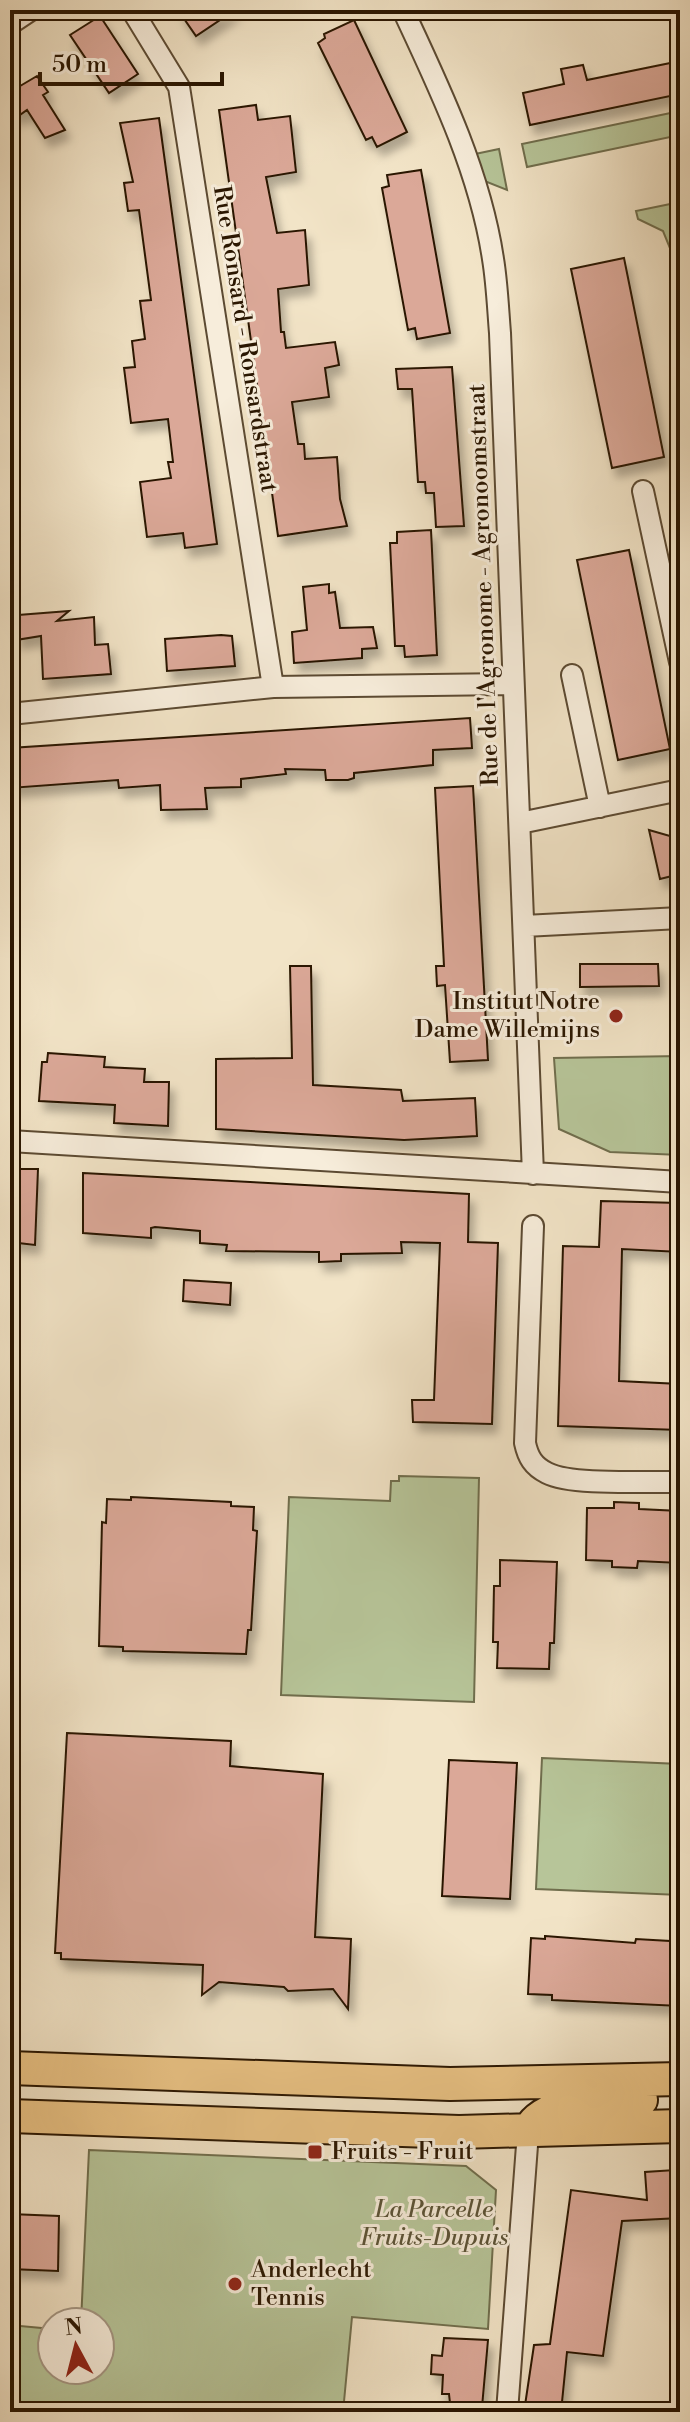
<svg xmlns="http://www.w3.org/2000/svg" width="690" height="2422" viewBox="0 0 690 2422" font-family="'Libre Bodoni',serif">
<defs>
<filter id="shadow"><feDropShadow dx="5" dy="9" stdDeviation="4" flood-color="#0004"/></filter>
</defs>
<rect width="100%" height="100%" fill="#f2e4c7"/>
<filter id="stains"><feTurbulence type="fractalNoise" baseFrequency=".0025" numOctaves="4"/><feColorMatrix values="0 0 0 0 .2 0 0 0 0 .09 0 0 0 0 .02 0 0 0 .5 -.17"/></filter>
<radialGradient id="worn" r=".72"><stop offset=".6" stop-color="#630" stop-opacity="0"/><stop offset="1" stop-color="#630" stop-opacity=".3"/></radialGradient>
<!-- green -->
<path fill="#b7c599" stroke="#706e4d" stroke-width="2" d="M680 111V135L527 167 522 144Z
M499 149 507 190 482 180 475 154Z
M680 202V290L674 258 663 231 638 219 636 211Z
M680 1056V1155L610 1152 559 1129 554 1058Z
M399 1476 479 1478 474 1702 281 1695 289 1497 390 1501 391 1481H399Z
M542 1758 680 1764V1895L536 1889Z
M89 2150 466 2166 496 2190 488 2329 352 2317 343 2412H10V2325L52 2329V2370H100V2322H81Z"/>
<!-- building -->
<path fill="#dba898" stroke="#2a1601" stroke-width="2" filter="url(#shadow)" d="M178 10H235L196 36Z
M100 16 138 74 109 93 70 35Z
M354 20 407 132 377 147 372 137 366 140 318 43 325 38 324 34Z
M680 61V94L530 125 523 93 564 84 561 69 583 65 587 80Z
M37 76 48 92 43 95 65 130 45 138 27 110 17 117 10 107V92Z
M256 105 258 120 290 116 296 172 266 177 277 233 305 230 309 285 278 289 281 332H284L286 348 335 342 339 365 325 368 329 397 292 402 298 444H304L305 459 337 457 340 499 347 526 278 536 219 110Z
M159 118 217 544 185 548 183 533 147 537 140 482 171 478 168 462H173L168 419 131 423 124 368 135 367 132 341 145 339 140 301 151 300 139 210 128 211 124 183 133 182 120 123Z
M421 170 450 333 417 339 415 328 408 330 382 188 389 186 387 175Z
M624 258 664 457 612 468 571 269Z
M452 367 464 526 436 527 434 493H426L425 482H418L412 389H398L396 369Z
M431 530 437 655 405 657 404 646H395L390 543H397V532Z
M629 550 670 749 618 760 577 560Z
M329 584V593L335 592 340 628 373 627 377 648 362 649V658L294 663 292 632 307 630 303 587Z
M69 611 57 621 94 617 95 645 108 644 111 674 43 679 41 636 16 640 14 617 18 615Z
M221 635 232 636 235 666 167 671 165 639Z
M470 718 472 748 433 750V765L354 773V778L348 780H326L325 770 285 769 286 774 241 779V787L205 788 207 809 161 810 160 785 119 788 118 780 10 788V748Z
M473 786 488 1060 450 1062 445 985 437 986 436 966H444L435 788Z
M649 830 677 838 680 874 660 879Z
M580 964H658L659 986 580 987Z
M290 966H311L313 1085 401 1090 403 1101 475 1098 477 1136 404 1140 216 1129V1059L292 1058Z
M48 1053 105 1057 104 1067 145 1069 144 1082H169L168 1126 114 1123 115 1105 39 1101 42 1062H47Z
M10 1169H38L35 1245 10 1242Z
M83 1173 469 1194 468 1242 498 1243 492 1424 413 1422 412 1400H434L440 1243 401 1242 402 1253 341 1254V1261L319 1262V1252L226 1251 227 1245 200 1243V1231L155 1227 151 1228V1238L83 1233Z
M601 1201 680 1203V1252L622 1249 619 1381 680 1384V1430L558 1426 563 1246 599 1247Z
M184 1280 231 1283 230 1305 183 1301Z
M131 1497 231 1502V1506L254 1507 253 1530 257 1531 251 1630H248L246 1654 123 1651V1647L99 1646 102 1522 106 1523 107 1499 131 1500Z
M614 1502 639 1503V1509L680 1511V1563L638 1561 637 1568 612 1567V1561L586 1560 587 1508H614Z
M500 1560 557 1562 554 1643H550L549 1669 497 1668 498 1642H493L494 1586H500Z
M67 1733 231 1741 230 1766 323 1774 315 1937 351 1939 348 2009 333 1989 288 1991 284 1987 219 1982 202 1995 203 1965 61 1959V1953H55Z
M449 1760 517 1763 510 1899 442 1896Z
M545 1936 635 1943 636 1939 670 1941V1944L680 1945V2006L552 2000V1995L528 1994 531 1938 545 1939Z
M675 2170 680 2218 622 2221 603 2356 567 2352 561 2412H524L534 2345 550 2344 571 2190 647 2200 645 2172Z
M10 2214 59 2216 58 2271 10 2269Z
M444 2338 488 2340 482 2407 450 2403 449 2394H442L443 2375 431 2374 432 2355 442 2356Z"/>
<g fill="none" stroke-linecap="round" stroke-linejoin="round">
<!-- street casing -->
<g stroke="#5c4a32" stroke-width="24">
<path id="street" d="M132 10 179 87 273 687
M403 10C440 89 480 172 493 259 497 283 498 309 500 333L533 1174
M10 24 31 10
M643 491 680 662
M572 675 600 807
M10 714 273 687 512 684
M520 823 680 790
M524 926 680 918
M10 1141 680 1182
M533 1226 525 1443C528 1457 533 1466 547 1473 572 1486 648 1481 680 1482
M507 2412 528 2132"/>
</g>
<!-- primary casing -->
<g stroke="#2a1601" stroke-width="36">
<path id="primary" d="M10 2068 450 2084 680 2079
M10 2116 459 2132 680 2126
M529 2130C546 2098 608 2102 641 2100"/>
</g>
<!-- street -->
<use href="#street" stroke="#f7eddb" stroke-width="20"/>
<!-- primary -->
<use href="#primary" stroke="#e9c284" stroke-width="32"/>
</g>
<!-- markers -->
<g fill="#8f2418" stroke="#f7eddb" stroke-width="3">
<circle cx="616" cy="1016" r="8"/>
<rect x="307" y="2144" width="16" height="16" rx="4"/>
<circle cx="235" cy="2284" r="8"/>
</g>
<g text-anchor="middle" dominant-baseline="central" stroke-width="6" stroke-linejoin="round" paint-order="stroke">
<!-- street labels -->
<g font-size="24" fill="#2a1601" stroke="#f7eddb">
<text transform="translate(245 339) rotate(81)">Rue Ronsard - Ronsardstraat</text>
<text transform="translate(484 585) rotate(-92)">Rue de l'Agronome - Agronoomstraat</text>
</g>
<!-- poi labels -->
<g font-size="24" fill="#2a1601" stroke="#f7eddb" text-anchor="start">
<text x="600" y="1002" text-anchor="end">Institut Notre<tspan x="600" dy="28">Dame Willemijns</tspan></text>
<text x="331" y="2152">Fruits - Fruit</text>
<text x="251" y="2270">Anderlecht<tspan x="251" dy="28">Tennis</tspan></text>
</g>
<!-- park labels -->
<g font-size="24" font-style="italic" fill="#5b5336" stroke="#f7eddb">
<text x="434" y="2210">La Parcelle<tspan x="434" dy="28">Fruits-Dupuis</tspan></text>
</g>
</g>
<!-- margin -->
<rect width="690" height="2422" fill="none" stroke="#f2e4c7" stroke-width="40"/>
<rect x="12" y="12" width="666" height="2398" fill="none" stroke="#2a1601" stroke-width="4"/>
<rect x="20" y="20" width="650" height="2382" fill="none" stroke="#2a1601" stroke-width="2"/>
<!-- north arrow -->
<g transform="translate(76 2346) rotate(353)"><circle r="38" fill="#f7eddb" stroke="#a59784" stroke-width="2"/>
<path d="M0-6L14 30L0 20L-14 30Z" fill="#8f2418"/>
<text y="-12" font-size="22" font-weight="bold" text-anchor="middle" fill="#2a1601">N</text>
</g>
<!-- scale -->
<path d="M40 72v12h182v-12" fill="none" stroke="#2a1601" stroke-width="4"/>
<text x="52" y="72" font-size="24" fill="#2a1601" stroke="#f7eddb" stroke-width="6" paint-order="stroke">50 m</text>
<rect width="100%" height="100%" filter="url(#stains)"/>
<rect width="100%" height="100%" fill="url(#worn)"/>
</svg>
